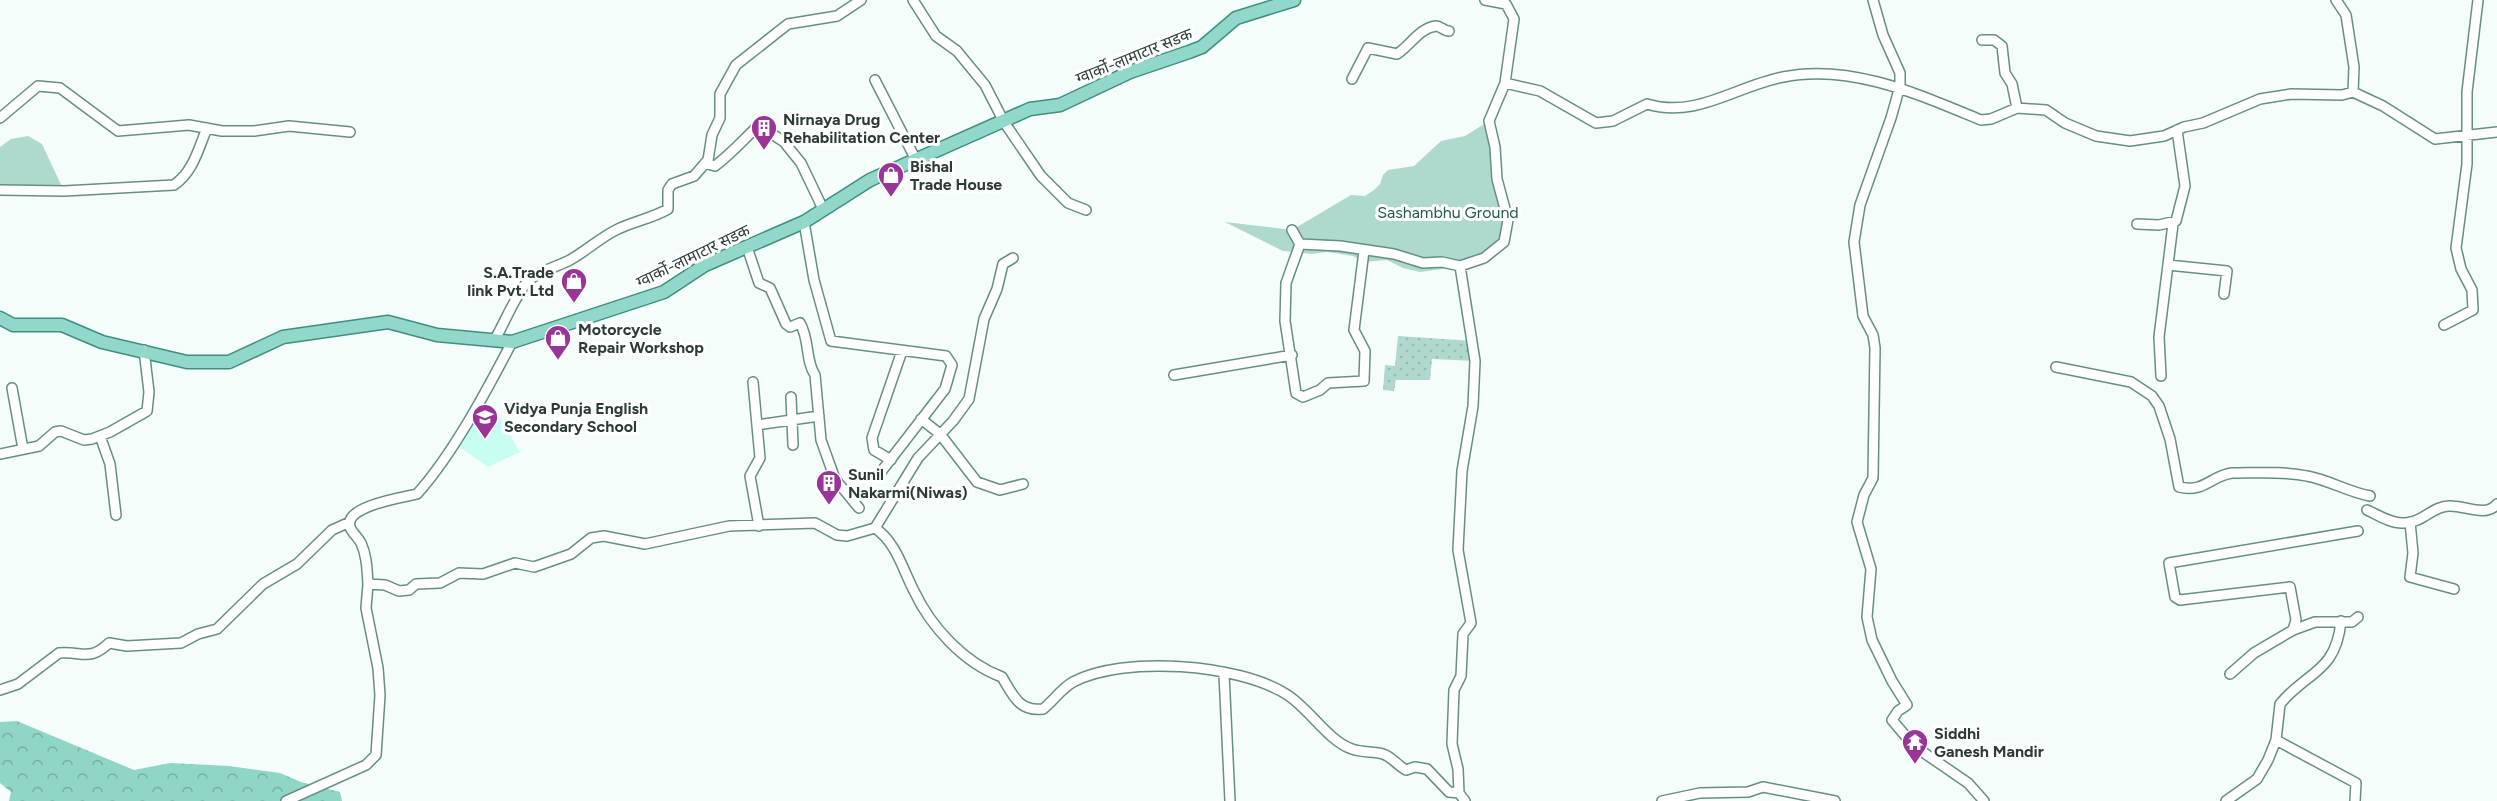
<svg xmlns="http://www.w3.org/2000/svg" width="2497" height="801" viewBox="0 0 2497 801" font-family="Figtree,'Noto Sans Devanagari',sans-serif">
<defs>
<pattern id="forest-crowns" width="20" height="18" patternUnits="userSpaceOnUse" patternTransform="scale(1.5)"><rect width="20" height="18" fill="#90d6c6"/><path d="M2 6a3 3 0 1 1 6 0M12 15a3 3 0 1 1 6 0" fill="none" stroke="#76afa2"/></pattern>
<pattern id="garden-dots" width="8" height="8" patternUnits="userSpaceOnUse" patternTransform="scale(1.5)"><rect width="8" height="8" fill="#afd9cf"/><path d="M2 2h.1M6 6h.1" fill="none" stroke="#97bbb2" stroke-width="1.8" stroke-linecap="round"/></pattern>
</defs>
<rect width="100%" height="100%" fill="#f5fdfb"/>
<!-- built -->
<path fill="#c7fef1" d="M484 405 500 417 520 452 488 467 464 450 453 446Z"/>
<!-- green -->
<path fill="#afd9cf" d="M1489 121 1508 220 1504 242 1465 266 1420 272 1403 268 1387 260 1364 262 1353 256 1327 252 1312 254 1283 251 1225 222 1292 230 1351 195 1365 196 1374 190 1380 184 1383 175 1388 170 1414 166 1441 141 1465 136Z
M28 136 42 144 64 191 0 185V147L11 139Z"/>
<!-- forest -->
<path fill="url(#forest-crowns)" d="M17 721 134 770 170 763 229 766 280 773 301 782 340 792 342 801H9L11 792 0 783V722Z"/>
<!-- garden -->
<path fill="url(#garden-dots)" d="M1398 336 1473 341 1475 361 1432 359 1430 380H1396L1394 391 1383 390 1385 365 1395 366Z"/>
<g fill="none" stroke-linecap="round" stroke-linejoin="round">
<!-- minor casing -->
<g stroke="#658f85" stroke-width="12">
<path id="minor" d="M913 0 936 36 957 51 985 85 1004 122 1041 176 1068 203 1086 210
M1485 0 1506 4 1514 19 1505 83 1540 91 1596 123 1613 121 1647 104C1696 119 1736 86 1783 77 1851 63 1920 95 1981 120L1991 119 2017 108 2046 110 2065 123 2096 136 2130 141 2164 136 2184 127 2203 123 2260 99 2291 94 2342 95 2353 92 2383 106 2435 139 2497 132
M1873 0 1883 35 1900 73V86L1891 118 1860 205 1854 242 1863 316 1873 335 1875 348 1873 478 1864 495 1857 522 1871 569 1867 617 1872 640 1892 681 1907 705 1898 711 1892 720 1914 746 1968 783 1984 801
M2336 0 2346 15 2354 67 2353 92
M1982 40H1994L2002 46 2005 73 2012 84 2017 108
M1352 79 1368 48 1397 54C1410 46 1419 28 1436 26 1441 26 1443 31 1449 31
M875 80 916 160
M0 118 38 86 60 88 118 131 189 125 222 131H254L289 126 350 132
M705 163 715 166C732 153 744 139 759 125L784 142 801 163 823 209
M0 190 64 191 174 185C193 172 198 150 207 128
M804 222 814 280 831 341 946 356 952 365 945 389 877 477
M2137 224 2159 225 2176 221 2185 186 2177 130
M1292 230 1300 244 1340 246 1394 254 1423 263 1442 262 1460 266
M1300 244 1286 283 1285 321 1296 393 1303 397 1320 390 1328 383 1364 381 1365 351 1354 330 1364 251
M747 247 759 283 770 288 786 324 790 327 800 323C810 340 805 360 815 375L821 440 835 479 859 508
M2168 265 2227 271 2224 294
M2444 325 2473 310 2472 290 2461 269 2456 248 2467 164V92L2478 0
M494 341C504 324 516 294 528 281 538 271 557 267 570 260 586 251 600 238 616 230 633 221 651 219 668 209V190L672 184 694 176 708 160 712 135 720 118V94L736 65 788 24 837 16 861 0
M2056 367 2131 382 2152 396 2159 406 2170 439 2179 487C2205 493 2210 476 2232 473 2256 473 2283 471 2307 476 2329 480 2348 492 2370 496
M1174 375 1292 355
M2161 376 2159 337 2173 224
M753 382 760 458 750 476 759 526
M12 388 23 449
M791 397 793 445
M921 419 940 434 977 482 1000 490 1023 484
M757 425 819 416
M100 436 110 464 116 515
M0 454 39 446 55 432 61 431 84 440 92 439 110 432 147 411 149 392 144 350
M891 460 874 450 872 438 902 351
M2367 510C2378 515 2390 523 2402 523 2422 524 2432 506 2449 506 2464 505 2486 518 2497 504
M2410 522 2413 553 2410 577 2454 589
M875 528 918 458 953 421 969 399 984 319 997 289 1003 264 1013 258
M368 584C367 570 367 556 361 543 358 537 352 533 350 527 343 506 405 497 417 494 453 454 487 390 512 342
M2293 630 2315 622H2352L2358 617
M1224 674 1230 801
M2230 674 2254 653 2293 630 2296 620 2290 587 2180 600 2175 597 2169 563 2358 531
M0 690 18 684 59 653C83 651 89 662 109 643L127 646 181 643 198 634 217 629 263 584 297 564 332 530 350 522
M2276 740 2356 783 2355 801
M286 801 366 765 376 755 380 695 378 668 366 608 368 584 385 585 399 591 409 590 416 584 440 583 459 573 483 574 515 563 534 567 571 554 591 538 604 536 645 544 729 526 815 523 837 535 847 536 875 528C896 542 903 570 914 591 931 627 964 663 1002 677 1013 695 1019 712 1043 709 1053 701 1062 688 1073 682 1124 655 1238 664 1286 694 1309 708 1328 741 1352 749 1362 753 1374 751 1383 754 1392 757 1397 765 1406 770L1415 767 1427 769 1449 792 1459 793
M1465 801 1459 793 1458 769 1452 744 1454 690 1461 676 1463 634 1471 623 1458 550 1462 471 1473 406 1475 361 1460 266 1484 258 1504 242 1508 220 1497 179 1495 147 1489 121 1505 83
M1662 801 1700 793 1748 792 1763 787 1835 801
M2226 801 2257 779 2268 760 2276 740 2280 704C2307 671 2336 673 2341 621"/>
</g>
<!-- major casing -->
<g stroke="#3d9081" stroke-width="15">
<path id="major" d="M0 318 13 325H62L102 342 187 362H229L283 337 388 322 437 335 512 342 664 292 705 265 804 222 870 180 1030 109 1060 105 1130 72 1189 52 1202 47 1236 18 1294 0"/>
</g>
<!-- minor -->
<use href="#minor" stroke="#fff" stroke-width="9"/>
<!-- major -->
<use href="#major" stroke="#91d8cb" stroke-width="12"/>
</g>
<!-- icons -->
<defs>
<g id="building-pin" transform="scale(1.35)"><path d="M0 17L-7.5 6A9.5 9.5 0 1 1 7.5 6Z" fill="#9b3499" stroke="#fff"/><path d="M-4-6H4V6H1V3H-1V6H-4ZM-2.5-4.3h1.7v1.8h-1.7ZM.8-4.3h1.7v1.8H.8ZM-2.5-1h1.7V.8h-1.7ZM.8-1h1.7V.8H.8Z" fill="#fff"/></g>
<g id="shop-pin" transform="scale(1.35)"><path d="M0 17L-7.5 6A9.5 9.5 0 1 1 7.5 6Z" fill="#9b3499" stroke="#fff"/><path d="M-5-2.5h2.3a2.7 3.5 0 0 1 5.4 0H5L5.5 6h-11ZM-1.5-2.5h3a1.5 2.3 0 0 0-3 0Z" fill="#fff"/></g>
<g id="school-pin" transform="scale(1.35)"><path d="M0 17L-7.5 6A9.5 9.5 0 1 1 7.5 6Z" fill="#9b3499" stroke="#fff"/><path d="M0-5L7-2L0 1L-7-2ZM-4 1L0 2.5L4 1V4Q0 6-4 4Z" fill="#fff"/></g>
<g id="temple-pin" transform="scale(1.35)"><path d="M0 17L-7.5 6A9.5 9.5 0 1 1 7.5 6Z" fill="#9b3499" stroke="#fff"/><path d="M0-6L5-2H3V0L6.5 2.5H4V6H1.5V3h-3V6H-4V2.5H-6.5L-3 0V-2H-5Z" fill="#fff"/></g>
</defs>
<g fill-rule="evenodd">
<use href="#building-pin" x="764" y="128"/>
<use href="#shop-pin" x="891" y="175"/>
<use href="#shop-pin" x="574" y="281"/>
<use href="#shop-pin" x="558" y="338"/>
<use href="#school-pin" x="485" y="417"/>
<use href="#building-pin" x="829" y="483"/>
<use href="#temple-pin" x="1915" y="742"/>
</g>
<g text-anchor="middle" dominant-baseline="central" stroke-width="6" stroke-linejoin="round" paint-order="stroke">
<!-- street labels -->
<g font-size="16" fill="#2b3c38" stroke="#fff">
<text transform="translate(1134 56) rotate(-22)">ग्वार्को-लामाटार सडक</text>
<text transform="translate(693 256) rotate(-26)">ग्वार्को-लामाटार सडक</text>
</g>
<!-- poi labels -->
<g font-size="16" font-weight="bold" fill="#2b3c38" stroke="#fff" text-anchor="start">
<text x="783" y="119">Nirnaya Drug<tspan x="783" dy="18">Rehabilitation Center</tspan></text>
<text x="910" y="166">Bishal<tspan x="910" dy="18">Trade House</tspan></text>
<text x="554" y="272" text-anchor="end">S.A.Trade<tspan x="554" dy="18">link Pvt. Ltd</tspan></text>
<text x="578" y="329">Motorcycle<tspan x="578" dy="18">Repair Workshop</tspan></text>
<text x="504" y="408">Vidya Punja English<tspan x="504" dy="18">Secondary School</tspan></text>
<text x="848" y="474">Sunil<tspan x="848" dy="18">Nakarmi(Niwas)</tspan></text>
<text x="1934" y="733">Siddhi<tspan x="1934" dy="18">Ganesh Mandir</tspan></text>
</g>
<!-- park labels -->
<g font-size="16" fill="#215a4f" stroke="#fff">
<text x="1448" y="212">Sashambhu Ground</text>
</g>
</g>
</svg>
